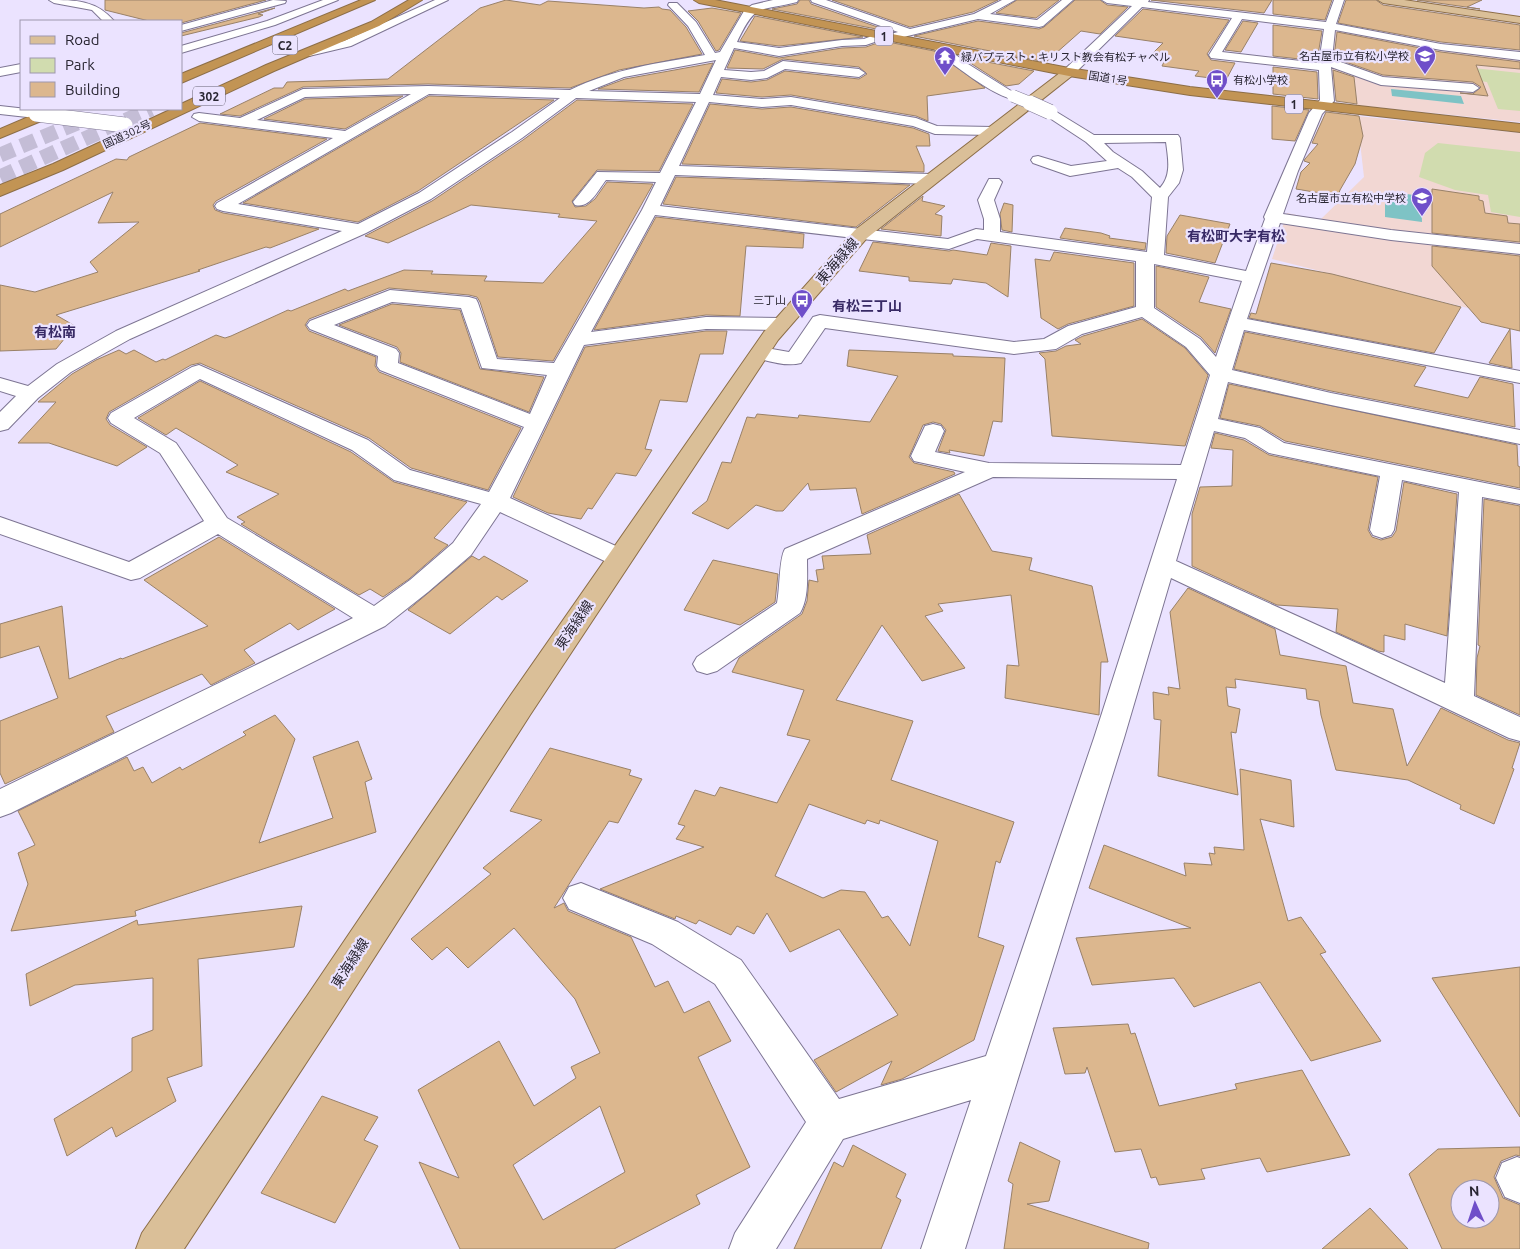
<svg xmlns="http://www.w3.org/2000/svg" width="1520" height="1249" viewBox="0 0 1520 1249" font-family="Ubuntu,'Noto Sans JP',sans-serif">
<rect width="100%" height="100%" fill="#ebe3ff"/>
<!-- education -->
<path fill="#f2d7d3" d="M1335 30 1520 57V122L1356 105 1354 88 1327 85 1331 65Z
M1357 116 1520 133V321L1272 259 1287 213 1320 220 1364 177Z"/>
<!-- green -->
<path fill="#d1dcaf" d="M1473 68 1520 73V111L1498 109 1487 82 1479 81Z
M1438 143 1520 152V217L1491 212 1488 195 1455 190 1419 177 1425 153Z"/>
<!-- water -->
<path fill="#7ec3c5" d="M1391 89 1461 96 1464 104 1392 96Z
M1385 191 1421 196 1422 222 1385 217Z"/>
<!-- building -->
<path fill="#dcb78e" stroke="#998168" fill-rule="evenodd" d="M105 0H266L181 23V21H149L105 10Z
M506 0 540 5 548 1 644 8 659 7 662 9 670 10 686 27 702 54 619 70 570 88 428 84 303 87 240 116 220 114 274 88H283L287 82 388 79 480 8Z
M800 0H809L811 4 892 32 772 9 797 4Z
M832 0H998L973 12 910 27Z
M1017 0H1059L1036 18 996 13Z
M1075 0H1100L1107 5 1128 7 1100 34 1081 31 1046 62 914 36 978 21 1039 29 1044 27Z
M1151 0H1272L1264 13Z
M1273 0H1332L1325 20 1273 14Z
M1346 0H1376L1383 5 1520 25V50L1441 42 1338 23Z
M1417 0H1482L1467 7 1480 9Z
M275 8 258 14 263 15 259 17 181 36V33Z
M712 8 741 13 719 50 716 51 698 21 688 11Z
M1143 9 1229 20 1207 54 1211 60 1235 63 1226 80 1195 76 1199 71 1162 66 1167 56 1152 54 1163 43 1115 36Z
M755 16 863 37 779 46 740 41Z
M1243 21 1258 23 1241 52 1225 50Z
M1273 25 1322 31 1317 61 1273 56Z
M1337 32 1441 52 1520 62V69L1476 65 1488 96 1460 93 1473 94 1481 87 1473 82 1383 75 1334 58Z
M883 41 934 51 985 88 927 96 928 121 916 116 791 95 762 97 716 93 722 79 751 82 767 80 785 71 859 79 867 74 859 67 783 59 763 69 727 68 735 50 779 58 842 48 866 47Z
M961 57 1034 71 1019 84 1006 86Z
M713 63 699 92 598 89 625 79Z
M1273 67 1317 72 1318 99 1273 94Z
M1333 70 1354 77 1357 104 1336 101Z
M403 96 345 129 264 119 305 99Z
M429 96 554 100 418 191 358 222 243 203Z
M577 100 693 104 659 171 597 170 572 201 575 207 586 206 595 199 607 182 653 184 553 361 498 357 480 302 477 297 469 295 389 288 309 319 305 325 309 331 376 357 375 366 379 372 521 428 488 490 411 468 369 438 200 363 191 365 109 412 106 419 110 425 147 447 117 466 49 443H18L56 402H38L72 374 96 360 119 350 126 354 134 350 156 362 163 359 165 360 216 335 225 338 231 336 288 310 291 311 345 289 348 291 404 270 433 271 431 274 487 276 484 281 543 283 597 221 558 217 560 214 471 205 388 243 365 236 432 201 523 140Z
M710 104 762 109 791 107 913 128 929 134 930 146H916L924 165V172L682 164Z
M1272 106 1309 110 1295 141 1272 139Z
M1326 112 1359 116 1363 136 1355 164 1340 190 1338 196 1296 189 1301 172 1310 163 1304 161 1305 159 1318 144 1312 143Z
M200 123 327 139 216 201 213 205 215 210 223 213 319 229 270 248 266 247 198 270 200 271 56 315 75 326 56 349 0 351V285L35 292 98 272 90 262 139 222 98 223 113 192 0 247V214L116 159 127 160 129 157Z
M676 177 910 185 856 227 663 204Z
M1432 189 1479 196V200L1483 201 1485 213 1507 216 1508 223 1520 224V242L1432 233Z
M923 196 922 201 945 206 935 214 942 216 941 236 881 229Z
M1004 203 1013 205 1012 232 1002 230 1000 214Z
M1180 215 1230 224 1215 263 1166 253 1167 236Z
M656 217 804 234 803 248 746 246 740 316 706 315 594 330Z
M1065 228 1101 233 1110 236 1109 238 1146 243 1145 250 1060 238Z
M873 242 949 251 953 250 987 255 991 243 1011 246 1008 297 986 283 953 279 951 284 909 281V277L859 271Z
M1432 246 1520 256V331L1481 322 1432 266Z
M1054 252 1134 263V306L1068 324 1058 329 1041 318 1035 259 1050 261Z
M1271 263 1332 274 1461 307 1434 353 1249 318 1251 313 1256 314Z
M1156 266 1209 277 1199 302 1231 309 1215 353 1201 337 1156 307Z
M392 304 460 310 480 369 544 377 529 412 400 362 401 353 397 347 339 325Z
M1142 319 1185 348 1208 375 1185 446 1052 436 1045 359 1039 353 1056 351 1066 346 1081 344 1075 340 1083 336Z
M1510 329 1512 368 1489 363Z
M706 331H727L723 354H700L687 402 660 400 645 449 652 450 636 476 616 473 592 509 588 508 581 519 548 513 513 497 585 347Z
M1245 332 1426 367 1414 386 1468 398 1480 377 1513 384 1515 427 1331 391 1234 369Z
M849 350 953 354V356L1005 358 1002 422 993 421 984 456 949 450 950 453 938 451 946 430 941 424 933 422 923 425 909 457 914 463 954 472 955 474 862 514 856 488 810 490 808 483 783 511H776L756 505 728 529 692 513 707 501 722 462 731 463 747 417 755 418 757 414 798 418 799 415 870 422 898 376 847 366Z
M200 381 351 452 394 482 467 502 434 538 448 545 409 579 383 597 370 589 359 595 241 524 245 522 237 517 279 494 226 472 238 465 176 428 166 435 138 418Z
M1229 384 1517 445 1518 466 1520 467V488L1285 441 1260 426 1220 418Z
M1215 433 1244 440 1269 455 1378 477 1368 530 1372 537 1381 540 1392 537 1396 531 1404 482 1457 494 1447 636 1405 624V640L1384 635V652L1378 651 1336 632 1338 609 1277 605 1192 566V514L1200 487 1232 486 1233 450 1211 448Z
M959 494 992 551 1032 558 1029 570 1092 586 1108 662H1101L1099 715 1005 698 1007 665 1019 666 1011 595 938 604 943 611 925 616 965 668 922 681 882 625 836 700 913 721 891 780 1014 822 1000 863 996 861 978 937 1004 946 974 1040 902 1079 881 1085 892 1061 836 1092 814 1060 898 1015 839 929 790 952 767 913 754 934 737 926 731 935 699 920 696 924 676 916 675 919 600 889 704 847 676 839 685 826 678 824 695 790 715 796 720 787 777 803 810 740 787 735 804 690 732 672 739 658 802 614 807 601 809 580 818 582 816 570 824 569 822 556 871 554 867 535ZM809 804 865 824 867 820 879 824 880 820 938 841 910 946 888 916 882 918 865 892 841 890 823 898 775 876Z
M1484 499 1520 506V715L1476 695 1477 658 1480 646 1478 645Z
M219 537 335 609 298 630 290 623 244 650 255 663 211 685 202 674 106 716 114 732 5 784 0 773V721L58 698 39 646 0 658V624L62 606 69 679 121 658 122 659 208 626 144 580Z
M472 556 479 560 484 556 528 581 502 600 497 596 450 634 408 610Z
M713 560 778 574 775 602 740 625 684 610Z
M1188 588 1275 629 1280 655 1346 666 1353 703 1393 709 1407 766 1441 708 1508 740 1520 743 1512 768 1514 769 1494 824 1460 809 1461 805 1408 780 1336 770 1321 715 1319 701 1307 699 1306 689 1235 679 1236 688 1226 687 1228 706 1240 709 1236 733 1231 732 1238 795 1158 776 1161 720 1154 719 1153 692 1169 695 1168 687 1180 689 1170 612Z
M275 715 295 739 259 843 333 818 313 757 358 741 372 779 365 782 376 832 135 911 136 916 11 931 28 884 18 853 35 845 18 811 127 757 134 771 143 767 152 783 180 767 182 770 246 735 243 732Z
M550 748 631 770 629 775 642 779 618 823 609 821 554 908 564 903 568 911 631 937 655 987 668 981 684 1013 709 1001 731 1041 698 1057 750 1167 696 1195 700 1204 614 1249H460L419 1162 459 1178 418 1090 499 1041 534 1106 576 1078 571 1067 600 1053 575 999 514 928 468 968 447 947 432 960 411 939 491 874 483 868 542 820 510 811ZM600 1106 625 1172 543 1220 513 1165Z
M1240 769 1291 780 1294 827 1260 819 1288 921 1301 917 1326 952 1320 954 1381 1041 1311 1061 1260 982 1194 1007 1174 978 1092 985 1076 938 1191 928 1089 888 1104 845 1186 876 1184 863 1212 865 1209 853 1215 854 1214 847 1244 850Z
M302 906 294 947 198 959 202 1066 167 1078 176 1101 116 1137 112 1127 67 1156 54 1119 132 1071V1038L153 1030V978L75 985 30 1006 26 974 137 920 138 925Z
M1520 967V1117L1432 978Z
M1128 1024 1131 1034 1135 1033 1159 1106 1237 1089 1235 1084 1302 1070 1350 1155 1267 1172 1260 1158 1201 1169 1205 1179 1159 1185 1156 1177 1151 1178 1141 1149 1115 1152 1087 1067 1085 1073 1065 1074 1053 1028Z
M322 1096 378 1117 364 1140 378 1146 335 1223 261 1193Z
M1020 1142 1060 1161 1049 1201 1027 1204 1149 1243 1148 1249H1004L1013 1184 1008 1181Z
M853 1145 906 1174 896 1197 901 1200 881 1249H794L834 1162 843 1167Z
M1520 1147V1156L1516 1155 1501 1161 1494 1177 1503 1198 1520 1205V1249H1442L1409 1174 1438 1149ZM1460 1189H1490V1219H1460Z
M1370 1208 1408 1249H1322Z"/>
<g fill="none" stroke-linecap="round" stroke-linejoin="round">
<!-- highway-tunnel -->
<path stroke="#c4bdd6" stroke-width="15" stroke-dasharray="15 8" stroke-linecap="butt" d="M0 155 77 123
M0 177 151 109"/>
<!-- minor casing -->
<g stroke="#7d7593" stroke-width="2">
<path id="minor" d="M49 0C76 0 96 0 114 21H103L92 10 54 3Z
M273 0 286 1 285 3 181 31V25Z
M323 0H338L275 25 181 53V46L267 21Z
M435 0H448L351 46 309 56 303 52 305 50 344 41Z
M773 0H798L797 2C758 12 756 2 737 42L779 48 842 40 864 39 882 32 887 35 898 32 812 2 811 0H826L910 29 974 14 1002 0H1015L990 14 1037 20 1062 0H1073L1043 26 1039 27 978 19 891 40 886 38 866 45 842 46 779 56 734 48 724 70 751 72 764 71 783 61 859 69 865 73 859 77 785 69 767 78 751 80 721 77 713 95 762 99 791 97 916 118 937 126 993 127 1000 131 993 135 935 134 913 126 791 105 762 107 709 102 679 166 930 174 935 176 938 179 935 182 930 184 675 175 660 206 948 239 976 229 984 230V219L978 200 989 179H999L1002 182 994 200 1000 219V232L1147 252 1152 197 1132 177 1118 168 1070 176 1033 163 1031 160 1033 157 1038 156 1071 166 1107 161 1086 142 1045 115 1043 112 1050 108 1094 135H1178L1180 138 1183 170 1179 183 1168 197 1164 255 1246 271 1265 219 1264 217 1309 113 1320 100 1319 70 1211 58 1209 55 1232 18 1142 7 1073 75H1065L1063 72 1065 69 1132 6 1107 3 1102 0H1149L1148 2 1326 22 1334 0H1344L1336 24 1441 44 1520 52V60L1441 50 1335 30 1332 59 1383 77 1473 84 1479 88 1473 92 1381 85 1331 67 1334 101 1322 114 1298 171 1283 214 1391 230 1520 244V254L1391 240 1280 223 1247 319 1520 371V383L1244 330 1232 370 1331 393 1520 430V444L1331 405 1228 382 1218 419 1260 428 1284 443 1520 490V504L1482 497 1474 696 1520 717V741L1509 738 1171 578 1124 738 965 1249H921L971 1100 843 1139 776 1249H729L735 1233 806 1122 715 984 652 944 569 909 563 898 569 887 581 883 678 922 741 960 839 1099 986 1056 1094 738 1177 479 993 477 807 559C807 577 809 598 800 613L717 671 707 674 697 671 693 664 697 657 777 603C780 589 779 558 785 549L965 472 914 461 911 456 925 426 933 424 941 426 944 431 935 452 989 463 1181 465 1210 375 1186 347 1142 317 1082 334 1056 349 1014 354 825 328 801 363C787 367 767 361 753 357L750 353 753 349 760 347 789 352 813 317 820 315 1014 342 1044 339 1068 326 1136 307V261L977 239 949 249 655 215 591 332 706 317 781 318 788 320 791 324 788 328 781 330 706 329 584 345 510 498 629 552 633 558 629 564 620 566 611 564 500 512 471 555 428 592 385 626 11 813 0 817V789L353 618 218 534 140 578 131 580 0 534V517L129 562 204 521 160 453 111 423 108 418 111 413 192 367 199 365 368 440 410 470 489 492 524 427 380 370 377 366 378 356 310 329 307 325 310 321 390 290 469 297 476 299 478 303 497 359 554 363 642 210 656 182 606 180C598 190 590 209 575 205L573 202 597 172 660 173 696 102 576 98 522 138 431 199 366 233 130 339 71 372 38 398 8 429 0 431V412L16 396 0 391V378L28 386 57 364 116 331 342 231 223 211 217 209 215 206 217 203 333 138 199 121 192 117 194 114 199 113 240 118 303 89 428 86 570 90C613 69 658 63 705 55L688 26 668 5 669 3H677L696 22 715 53 720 52 744 11 752 5ZM1242 19 1324 29 1319 63 1222 52ZM716 60 700 94 589 91 624 77ZM411 94 345 131 257 120 305 97ZM429 94 560 98 512 132 419 193 358 224 238 204ZM1166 142C1168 158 1172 175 1160 188L1142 171 1113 152 1104 143ZM1154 264 1242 281 1216 357 1200 339 1154 308ZM392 302 461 308 482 368 547 375 530 414 398 363 399 353 396 349 334 325ZM200 379 352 450 394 480 481 504 453 543 410 580 374 606 227 518 176 443 134 418ZM1214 431 1245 438 1269 453 1380 476 1370 530 1373 535 1382 538 1391 535 1394 530 1402 480 1459 492 1445 683 1176 561Z
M937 43 941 44 968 64 1019 96 1018 99C1001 103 947 60 933 48L931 46 933 44Z
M21 64V72L0 76V68Z
M0 106 36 110 43 114 36 118 0 114Z
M1517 1157 1520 1158V1203L1505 1197 1496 1178 1502 1163Z"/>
</g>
<!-- major casing -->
<g stroke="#8c6e48" stroke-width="2">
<path id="major" d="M1378 0H1404L1520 17V23L1383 3Z
M1069 68 1075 72 1073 75 867 238 778 340 530 715 333 1022 184 1249H136L142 1233 307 996 508 699 764 332 855 230 1065 69Z"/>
</g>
<!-- highway casing -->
<g stroke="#8c6e48" stroke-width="2">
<path id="highway" d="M361 0H375L181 83V74Z
M409 0H422L379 26 274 71 63 170 0 196V185L53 164 172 109H181V104L266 65 371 22Z
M694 0H715L1069 68 1190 87 1520 124V132L1190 95 1069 76 699 3Z
M47 109H65L63 112 0 138V129Z"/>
</g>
<!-- minor -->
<use href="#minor" fill="#fff" fill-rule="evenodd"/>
<!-- major -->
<use href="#major" fill="#dabf98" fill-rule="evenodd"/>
<!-- highway -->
<use href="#highway" fill="#c29454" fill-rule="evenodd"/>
<!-- minor-bridge-far1 casing -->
<g stroke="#7d7593" stroke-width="13" stroke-linecap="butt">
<path id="minor-bridge-far1" d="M1013 96 1033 104"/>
</g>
<!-- minor-bridge casing -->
<g stroke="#7d7593" stroke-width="16" stroke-linecap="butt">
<path id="minor-bridge" d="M1030 103 1050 112
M36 114 125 125"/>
</g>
<!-- minor-bridge-far1 -->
<use href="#minor-bridge-far1" stroke="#fff" stroke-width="12"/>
<!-- minor-bridge -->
<use href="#minor-bridge" stroke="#fff" stroke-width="15"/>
</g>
<!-- icons -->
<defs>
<g id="school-pin" transform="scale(1.125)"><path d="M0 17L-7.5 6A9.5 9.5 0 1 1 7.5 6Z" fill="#6f4fc9" stroke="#ebe3ff"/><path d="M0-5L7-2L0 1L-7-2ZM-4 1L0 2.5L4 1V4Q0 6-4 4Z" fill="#fff"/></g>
<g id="temple-pin" transform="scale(1.125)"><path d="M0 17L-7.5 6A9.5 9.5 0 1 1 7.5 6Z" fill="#6f4fc9" stroke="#ebe3ff"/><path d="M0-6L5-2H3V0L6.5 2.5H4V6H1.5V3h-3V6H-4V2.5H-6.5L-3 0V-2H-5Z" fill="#fff"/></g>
<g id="bus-pin" transform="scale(1.125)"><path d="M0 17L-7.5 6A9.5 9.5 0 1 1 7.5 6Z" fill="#6f4fc9" stroke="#ebe3ff"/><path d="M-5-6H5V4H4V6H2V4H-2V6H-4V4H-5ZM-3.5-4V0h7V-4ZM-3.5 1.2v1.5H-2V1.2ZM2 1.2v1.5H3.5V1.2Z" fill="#fff"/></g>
</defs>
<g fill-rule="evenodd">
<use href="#school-pin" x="1425" y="56"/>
<use href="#temple-pin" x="945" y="57"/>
<use href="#bus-pin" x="1217" y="80"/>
<use href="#school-pin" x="1422" y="198"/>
<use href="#bus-pin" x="802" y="300"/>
</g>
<g text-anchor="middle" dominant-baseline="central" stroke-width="4.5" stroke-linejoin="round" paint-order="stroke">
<!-- far-poi labels -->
<g font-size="11" fill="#292632" stroke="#ebe3ff" text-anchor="end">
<text x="1409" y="56">名古屋市立有松小学校</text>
<text x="961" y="57" text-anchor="start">緑バプテスト・キリスト教会有松チャペル</text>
<text x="1233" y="80" text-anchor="start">有松小学校</text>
<text x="1406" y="198">名古屋市立有松中学校</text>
<text x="786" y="300">三丁山</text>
</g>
<!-- far-street labels -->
<g font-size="11" fill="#292632" stroke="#ebe3ff">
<text transform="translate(1108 78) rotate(9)">国道1号</text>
<text transform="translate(127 134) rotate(-25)">国道302号</text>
</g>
<!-- shield labels -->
<g fill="#ebe3ff" stroke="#635f70" stroke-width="1">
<rect x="875" y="26.5" width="18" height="19" rx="4"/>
<rect x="272.5" y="35.5" width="25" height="19" rx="4"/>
<rect x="193" y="86.5" width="32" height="19" rx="4"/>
<rect x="1285" y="94.5" width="18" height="19" rx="4"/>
</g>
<g font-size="12" font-weight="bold" fill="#292632">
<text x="884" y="36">1</text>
<text x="285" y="45">C2</text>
<text x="209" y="96">302</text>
<text x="1294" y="104">1</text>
</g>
<!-- far-quarter labels -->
<g font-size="14" font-weight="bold" fill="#382a65" stroke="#ebe3ff">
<text x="1236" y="236">有松町大字有松</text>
<text x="867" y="306">有松三丁山</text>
<text x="55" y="332">有松南</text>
</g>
<!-- street labels -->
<g font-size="14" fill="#292632" stroke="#ebe3ff">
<text transform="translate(837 261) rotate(-49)">東海緑線</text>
<text transform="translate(574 625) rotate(-56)">東海緑線</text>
<text transform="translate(350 963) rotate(-57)">東海緑線</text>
</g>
</g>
<!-- legend -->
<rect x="20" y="20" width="162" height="90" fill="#ebe3ff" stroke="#9d97ad"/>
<rect x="30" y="36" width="25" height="8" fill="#dabf98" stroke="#9d97ad"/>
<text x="65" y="45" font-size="15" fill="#292632">Road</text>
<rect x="30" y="58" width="25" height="15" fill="#d1dcaf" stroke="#9d97ad"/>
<text x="65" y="70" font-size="15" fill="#292632">Park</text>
<rect x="30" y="82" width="25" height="15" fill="#dcb78e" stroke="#9d97ad"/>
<text x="65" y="95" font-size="15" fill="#292632">Building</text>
<!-- north arrow -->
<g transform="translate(1475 1204) rotate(357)"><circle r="24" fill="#ebe3ff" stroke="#9d97ad"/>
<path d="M0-4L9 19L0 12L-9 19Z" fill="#6f4fc9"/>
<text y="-8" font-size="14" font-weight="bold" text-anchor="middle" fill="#292632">N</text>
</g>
</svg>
